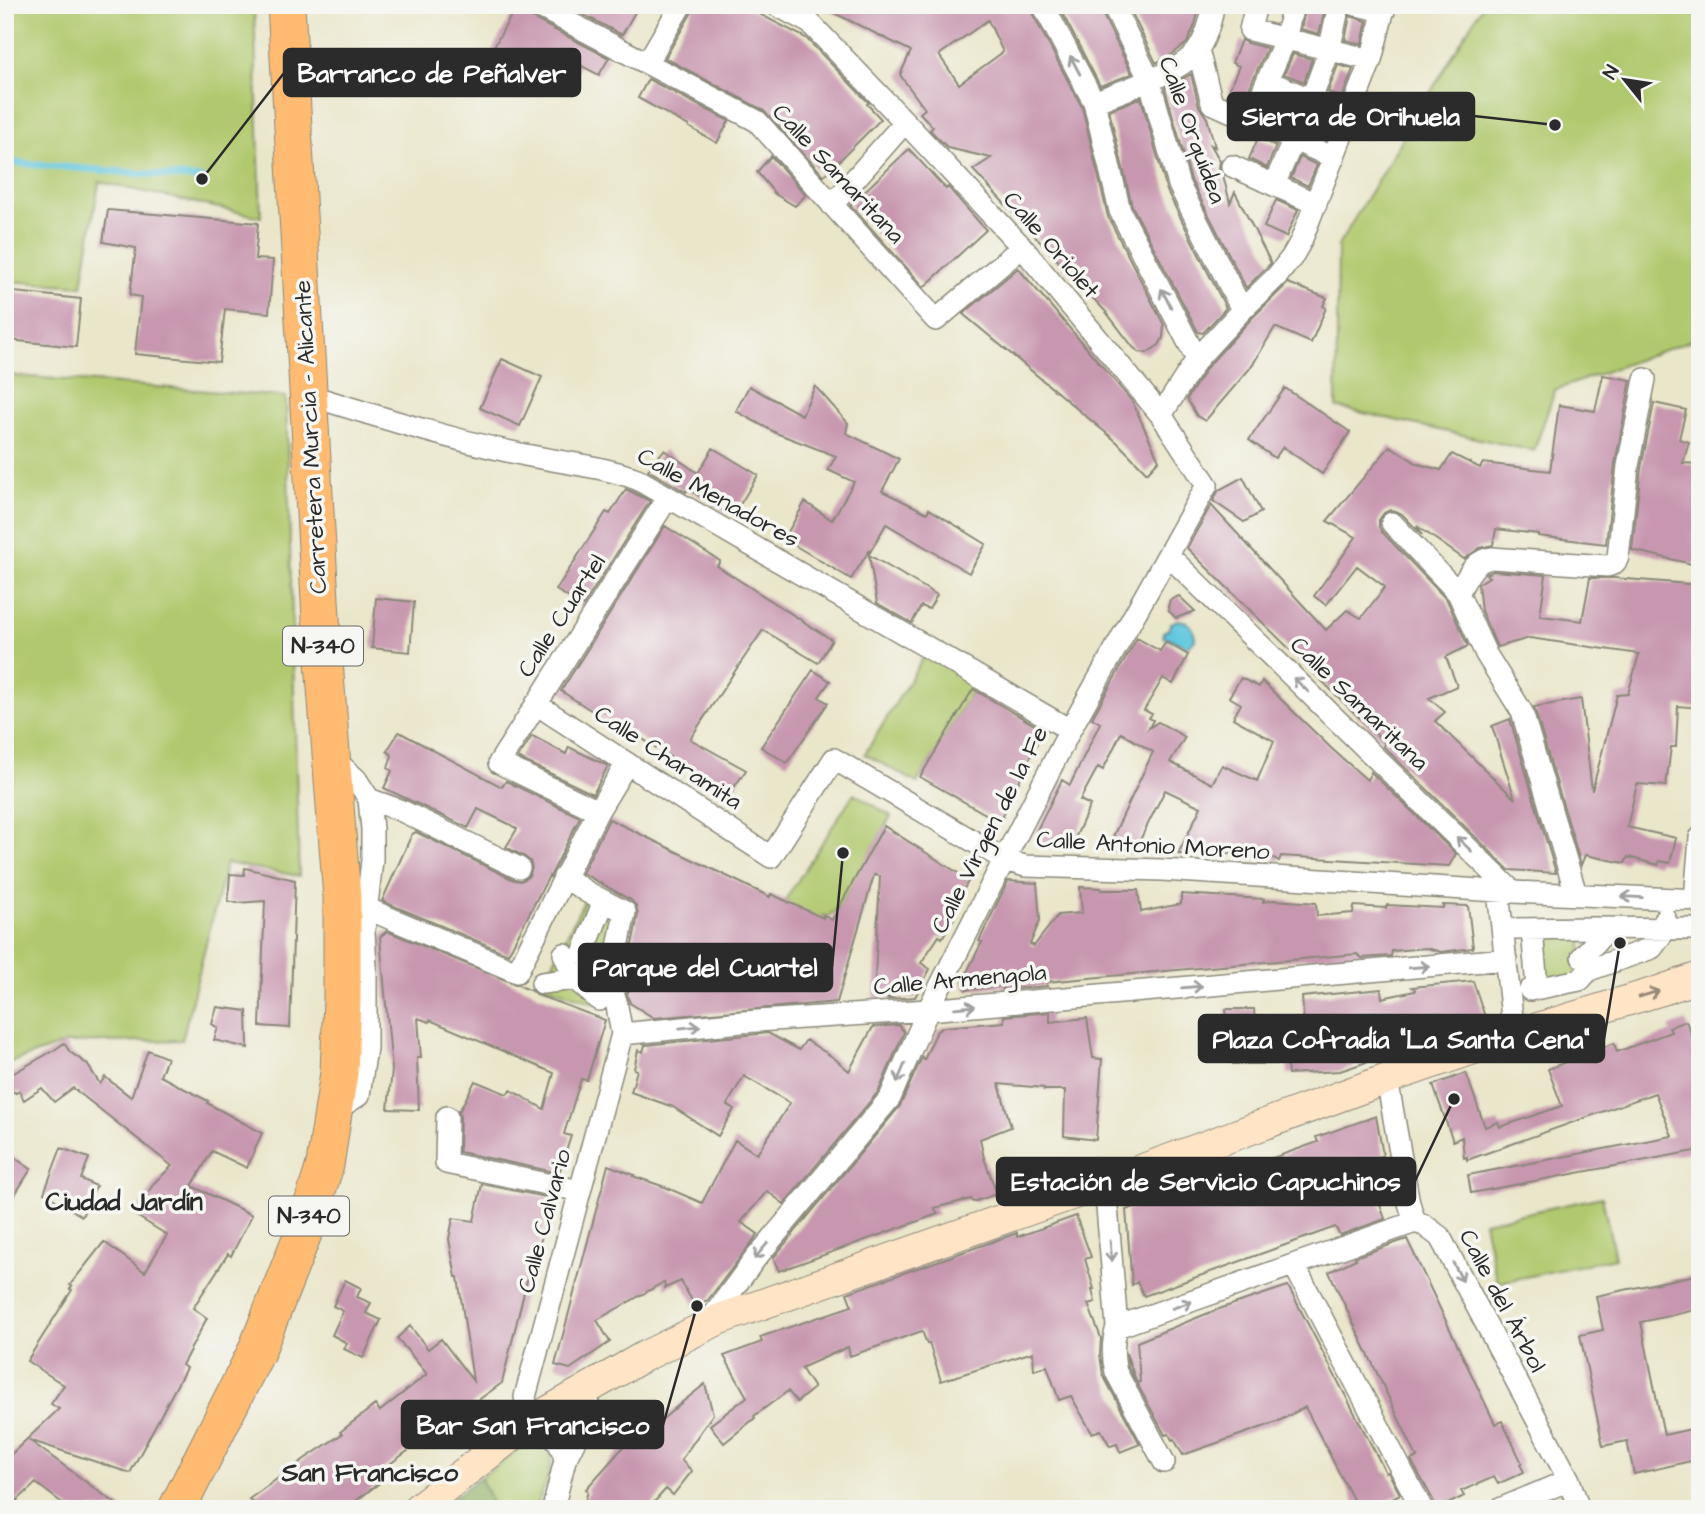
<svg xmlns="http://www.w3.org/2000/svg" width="1705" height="1514" viewBox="0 0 1705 1514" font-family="'Architects Daughter',sans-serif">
<rect width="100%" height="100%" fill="#f6f6f2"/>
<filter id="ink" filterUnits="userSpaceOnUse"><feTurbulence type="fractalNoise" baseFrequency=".0143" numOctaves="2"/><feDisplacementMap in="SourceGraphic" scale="14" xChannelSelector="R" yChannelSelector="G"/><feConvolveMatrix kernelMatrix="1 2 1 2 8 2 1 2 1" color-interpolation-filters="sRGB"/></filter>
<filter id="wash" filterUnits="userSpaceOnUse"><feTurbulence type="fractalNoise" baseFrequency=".00686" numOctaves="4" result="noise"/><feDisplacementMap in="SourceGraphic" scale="28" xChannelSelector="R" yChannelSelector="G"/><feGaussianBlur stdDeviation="1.57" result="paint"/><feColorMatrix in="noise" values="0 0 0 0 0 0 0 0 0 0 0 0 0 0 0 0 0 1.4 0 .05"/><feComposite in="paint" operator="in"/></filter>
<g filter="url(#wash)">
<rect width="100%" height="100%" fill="#eae6ca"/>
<!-- green -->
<path fill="#b1c96e" stroke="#6e7a4c" stroke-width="2" d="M5 5H254L261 217 99 182 82 286 5 281Z
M1483 5H1700V337L1555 390 1534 451 1336 407 1338 246Z
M5 375 286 397 299 876 226 863 182 1040 67 1043 5 1064Z
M926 653 977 683 917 783 865 754Z
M854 793 891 816 839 908 827 917 823 915V920L784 902Z
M585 899 620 913 615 974 597 1004 542 985Z
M1543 936H1583L1580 980 1543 978Z
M1602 1197 1615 1258 1497 1283 1484 1222Z
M528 1442C534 1443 540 1443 545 1446 562 1457 540 1494 535 1509H439Z"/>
<!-- forest -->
<path fill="#8cad61" stroke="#5c6c46" stroke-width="2" d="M480 1477 491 1500 482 1509H439Z"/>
<!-- water -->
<path fill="#62c7df" stroke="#467985" stroke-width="2" d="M1178 620C1190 621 1195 629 1195 640L1189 646C1180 647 1173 637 1164 638L1163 632 1168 630 1171 623Z"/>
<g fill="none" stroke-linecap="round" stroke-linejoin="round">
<!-- stream -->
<path stroke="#62c7df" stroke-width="7" d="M5 162 202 179"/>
</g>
<g id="blocks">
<!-- building -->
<path fill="#c796af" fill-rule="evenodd" d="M517 5H523L525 11 530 17 609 58 599 75 580 65 574 77 527 66 515 60 514 62 492 50Z
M565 5H639L622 35Z
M694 5H742L806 38 869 103 867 104 881 119 824 176 763 110 665 58 692 12Z
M818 5H1030L1031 11 1082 107 1108 217 1164 325 1163 338 1159 345 1147 353 1139 352 1133 347 1106 312 973 170 991 158 948 148 930 130 933 127 920 113 925 109 900 75 911 51ZM988 20 1003 52 959 84 939 55Z
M1058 5H1100L1101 11 1132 74 1100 86Z
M1128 5H1200L1195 25 1187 43 1171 55 1156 63Z
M1306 5H1326L1319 34 1301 29Z
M1350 16 1367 21 1362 44 1345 40Z
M1241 40 1247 43 1267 48 1243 103 1227 95 1239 66 1232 63Z
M1293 54 1312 59 1304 82 1284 74Z
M1338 65 1353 69 1342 98 1328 92Z
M1191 74 1199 106 1207 118 1215 147 1211 145 1220 161 1219 168 1223 175 1230 203 1235 192 1271 263 1246 288 1191 180 1165 88Z
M648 79 729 121 717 143 689 127V126L638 98Z
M1141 98 1167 191 1226 308 1203 333 1198 332 1132 206 1109 110Z
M1318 117 1333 123 1326 140 1311 133Z
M1258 138 1276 146 1267 168 1249 159Z
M909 149 946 189 948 187 986 230 924 287 850 205Z
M771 156 806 195 795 206 775 194 757 172Z
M1300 157 1317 165 1308 186 1291 178Z
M1276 200 1298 210 1286 237 1264 227Z
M108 210 258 223 255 259 273 260 269 313 225 309 219 362 135 354 141 297 130 295 136 248 103 242Z
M1018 268 1132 401 1159 460 1147 473 1117 442 963 314Z
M1288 283 1327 298 1323 306 1326 308 1311 343 1275 327 1252 366 1205 421 1197 416 1187 399 1207 367 1251 319Z
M5 291 81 299 76 347 9 340V334L5 333Z
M502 359 542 377 520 426 480 408Z
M1603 375 1631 380 1615 464 1606 544 1538 536V534L1496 529 1493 545 1480 548 1464 559 1417 526 1422 535 1402 514 1396 511 1390 510 1384 513 1379 520V527L1382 532 1447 600 1468 646 1446 657 1457 686 1429 698 1445 712 1435 721 1515 799 1492 726 1510 719 1556 873 1509 870 1383 746 1385 743 1187 548 1211 505 1326 630 1347 610 1361 618 1385 587 1357 566 1326 605 1314 596 1356 537 1327 521 1390 446 1418 464 1441 470 1452 454 1480 468 1483 463 1550 471 1559 405 1595 411Z
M749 386 802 415 815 386 848 423 846 433 899 459 882 491 927 513 929 509 986 544 969 573 886 524 869 554V551L851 579 784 539 805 502 832 520 854 482 828 470 836 456 776 433 736 411Z
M1285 388 1350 432 1322 474 1283 447 1275 458 1249 440Z
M1654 403 1686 410 1679 439 1689 442 1683 463 1700 464V566L1632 550 1641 468Z
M713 448 758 475 733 516 688 489 686 492 648 470 664 450 698 473Z
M1243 477 1261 512 1244 522 1213 501 1219 490Z
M626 489 650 501 583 606 556 590 606 512 610 514Z
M665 526 720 561 717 566 832 640 818 663 763 630 733 674 690 739 746 770 729 795 613 720 611 723 561 691Z
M869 555 937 595 929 609 921 606 912 623 877 603Z
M1493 571 1546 575 1540 616 1582 621 1590 578H1614L1700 585V708L1678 706 1676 747H1671L1666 786 1637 784 1627 827 1676 838 1670 863 1659 861 1658 865 1628 857 1625 863 1585 855 1581 865 1534 707 1581 699 1592 791 1617 695 1628 694 1639 654 1530 638 1497 647 1481 611 1478 584 1489 577 1486 574Z
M1179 596 1195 611 1176 618 1169 611 1168 607 1170 600Z
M376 598 414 602 410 652 372 648Z
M1137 638 1160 651 1166 642 1188 655 1173 684 1163 678 1144 710 1152 714 1149 718 1153 720 1149 728 1158 722 1185 737 1170 762 1212 784 1222 765 1257 781 1274 741 1233 718 1241 704 1229 697 1241 678 1259 687 1262 681 1332 749 1367 780 1371 772 1456 854 1449 866 1281 856 1279 861 1272 857 1270 859 1262 856 1261 860 1249 854 1222 853 1221 856 1178 854 1201 807 1165 790 1134 852 1107 849 1153 752 1121 733 1103 770 1098 767 1080 800 1090 805 1072 845 1039 843 1034 836 1062 780 1070 785 1100 723 1092 718Z
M813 670 830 681 819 697 828 703 787 763 761 747Z
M973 689 1043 730 1000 822 920 777Z
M399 732 502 787 506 781 580 817 550 877 549 876 508 954 382 901 412 834 416 832 514 880 521 881 527 878 530 874 532 868 530 861 525 857 506 847 517 829 509 824 478 809 468 828 384 788 392 771 388 768 392 755 387 751Z
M532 736 566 754 569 747 608 766 593 794 518 758Z
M609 819 770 897 771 894 823 918V915L832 920 884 826 969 880 948 916 956 915 942 938 939 936 921 963 930 969 915 997 888 999 889 997 874 998 880 876 874 875 837 1002 654 1018 630 1003 627 994 637 972 635 964 629 960 638 915 636 906 631 900 582 873Z
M245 868 295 880 290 1028 260 1026 265 901 237 903 228 901 230 874 244 875Z
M1008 881 1037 883 1040 920 1030 944 1034 946 1058 915 1082 913 1080 887 1101 888V890H1138L1141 912 1181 904V894L1264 899 1263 902 1274 900 1316 903 1317 916 1353 913 1354 906 1386 908 1387 905 1443 908V905L1468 906 1473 948 1441 952 1427 948 1392 951 1391 956 1362 958 1357 954 1110 976 1047 982V986L1003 990V986L966 990 963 980 982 942 979 941Z
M387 931 532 991 538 995 605 1020 587 1080 581 1079 564 1134 571 1136 559 1173 459 1152 460 1117 458 1110H460L475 1081 507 1094 511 1090 544 1109 554 1073 430 1020 429 1022 418 1018 421 1058H417L419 1110 388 1109 392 1070 380 937Z
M1473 981 1486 1020 1355 1066 1340 1071 1288 1074 1287 1064H1233L1232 1046H1229L1226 1009H1254L1255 1023H1304L1302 997 1381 989 1382 998 1415 991V989L1412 987Z
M217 1007 247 1011 248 1048 214 1040 218 1028 212 1024Z
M1050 1012V1022L1087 1018 1093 1058 1102 1059 1096 1140 1064 1136 1065 1090H1044V1088L999 1084 1011 1127 980 1139 984 1158 997 1194 973 1202 971 1199 934 1208 938 1214 779 1271 773 1258 900 1106 922 1057 924 1060 937 1031 944 1027 1004 1022V1016Z
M1686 1021 1700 1056V1150L1471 1193 1468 1175 1672 1136 1655 1093 1467 1160V1157L1464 1158 1462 1137 1453 1141 1433 1085 1466 1073 1485 1127 1498 1122 1500 1127 1562 1106 1548 1069 1614 1043 1617 1052 1671 1032 1669 1027Z
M899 1025 904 1032 879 1091 784 1204 767 1191 741 1222 758 1234 708 1300 695 1306 681 1281 665 1288 664 1282 597 1320 610 1342 570 1369 555 1365 608 1165 634 1175 633 1176 665 1187 702 1203 735 1140 757 1154 790 1103 744 1076 727 1105 734 1109 718 1136 673 1107 631 1092 637 1070 634 1069 638 1050 643 1052 645 1045 768 1033 799 1050 806 1040 834 1058 849 1071 873 1027Z
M64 1043 70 1052 87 1064 100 1084 105 1077 131 1097 148 1050 167 1058 160 1076 208 1101 207 1103 262 1133 247 1168 212 1151 192 1186 252 1215 231 1256 228 1254 193 1308 207 1318 182 1365 186 1368 130 1473 29 1440 123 1509H70L36 1483 8 1509H5V1460L59 1409 51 1404 64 1385 27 1361 72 1290 70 1289 72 1286 70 1285 104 1242 145 1272 167 1235 135 1215 154 1183 172 1166 73 1088 54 1102 42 1088 24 1100 19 1091 16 1093 5 1088V1078L56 1049Z
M1376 1116 1383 1155 1365 1162 1385 1219 1340 1235 1335 1227 1144 1296 1137 1282 1132 1285 1126 1210 1318 1142 1316 1137Z
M61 1148 89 1158 81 1179 96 1186 82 1216 44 1193Z
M5 1151 31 1169 5 1210Z
M482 1184 551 1198 538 1252 534 1251 502 1383 376 1474 382 1481 345 1509H259L249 1499 306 1458 342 1434 340 1432 375 1405 380 1411 427 1374 397 1338 410 1326 428 1349 441 1339 473 1381 458 1277H456L449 1239 453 1218 474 1221Z
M1076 1216 1091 1257 1085 1259 1094 1289H1092L1095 1302 1088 1304 1101 1338 1100 1355 1103 1375 1140 1444 1120 1452 1117 1444 1110 1446 1101 1430 1092 1433 1071 1396 1059 1400 1047 1366 1034 1370 1033 1352 941 1381 929 1343 927 1344 922 1331 850 1356 848 1347 801 1368 814 1388 797 1402 788 1391 754 1416 755 1418 724 1443 710 1425 747 1397 724 1356 762 1342 760 1337 852 1306 847 1293 1017 1233V1237Z
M1407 1239 1495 1424 1502 1421 1522 1463 1520 1464 1524 1472 1498 1484 1494 1477 1461 1491 1464 1496 1438 1509 1411 1460 1417 1457 1329 1272 1356 1259 1355 1257Z
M1700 1274V1309L1641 1322 1664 1435 1700 1427V1459L1634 1474 1627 1441 1603 1446 1580 1335 1603 1330 1596 1296Z
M345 1280 361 1288 357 1297 371 1303 366 1313 381 1320 363 1358 344 1349 347 1343 332 1335 343 1311 333 1306Z
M1288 1286 1386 1473 1388 1472 1400 1494 1372 1509H1358L1305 1407 1277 1422 1183 1455 1174 1439 1172 1440 1169 1434 1165 1435 1128 1367 1126 1353 1137 1383 1140 1382 1137 1342 1216 1310Z
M705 1384 713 1414 681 1460 692 1471 673 1495 666 1489 648 1509H644L634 1502 630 1509H583L588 1491 586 1489 642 1426 649 1431 680 1404Z"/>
</g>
</g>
<g filter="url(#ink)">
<use href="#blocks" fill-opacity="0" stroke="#8a887a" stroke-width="2"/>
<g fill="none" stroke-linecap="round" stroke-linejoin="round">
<!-- street casing -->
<g stroke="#8a887a" stroke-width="24">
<path id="street" d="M536 5 757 121 936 320 1022 247
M1043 5 1094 102 1120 211 1197 359
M1113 5 1149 79 1179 185 1242 310
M1256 5 1250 30 1371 60
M1356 5 1384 11
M1198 50 1212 103 1334 158
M647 63 681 5
M1267 81 1350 116
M1094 102C1121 91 1180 73 1197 51 1205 40 1212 19 1213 5
M1250 120 1285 40 1293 5
M1232 166 1316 204
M1274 185 1311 100 1329 51 1339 5
M832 205 905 122
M308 395C377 416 445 438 516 453 556 462 598 465 637 479L1070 730
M1161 415 1197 359 1242 310 1277 276 1292 257 1301 241 1371 60 1385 5
M1392 523 1458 593 1486 654 1522 712 1576 894
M1168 555 1513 892
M1458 593C1467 578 1473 560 1492 558L1607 566C1613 565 1616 563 1618 557L1628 466 1645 379
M536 704 771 857 834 759 1005 860 1025 866 1162 870 1513 892 1700 900
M332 758 356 779 369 799 372 829V860L364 932 366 967V1048L359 1095 333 1112
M369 799 402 811 519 868
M598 811 499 763 668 497
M1700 838 1695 900 1700 904
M564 877 587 892 625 912 614 967 624 972 612 994 616 1001 622 1034 525 1397C526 1405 528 1413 533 1419 546 1436 560 1434 565 1460
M1498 891 1514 1035
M342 898 517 972 598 811 627 763
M1513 929 1592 928 1691 929
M1532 929 1537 988
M583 953 604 901
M564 954 575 979 599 1000
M1582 957 1609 928
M542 983 575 979 601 962
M1530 990 1580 980 1589 970 1652 948 1666 929 1665 918
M622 1034 742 1022 928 1010 1506 959
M1387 1079 1409 1203 1415 1222
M447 1117 446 1163 580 1191
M1105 1183 1117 1327C1112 1343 1112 1356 1116 1372L1164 1462
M1415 1222 1424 1225 1440 1237 1569 1480 1579 1509
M1294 1265 1422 1509
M707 1324 755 1259 890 1098 928 1010 1070 730 1207 485 1161 415 1022 247 905 122 810 23 776 5
M1117 1327 1415 1222
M553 1509 565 1460 582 1426 591 1386
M1500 1509 1569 1480"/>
</g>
<!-- secondary casing -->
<g stroke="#8a887a" stroke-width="32">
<path id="secondary" d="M417 1509 533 1420 643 1357 720 1319 1105 1183 1387 1079 1514 1035 1659 991 1700 977"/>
</g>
<!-- highway casing -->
<g stroke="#8a887a" stroke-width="39">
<path id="highway" d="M177 1509 256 1352 306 1226 325 1165 339 1073 342 1000V898L322 635 286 5"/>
</g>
<!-- street -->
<use href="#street" stroke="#fff" stroke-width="21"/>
<!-- secondary -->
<use href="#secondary" stroke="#ffe4c6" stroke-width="30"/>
<!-- highway -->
<use href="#highway" stroke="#ffbb71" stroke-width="37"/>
</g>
<!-- one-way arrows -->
<defs><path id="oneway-shaft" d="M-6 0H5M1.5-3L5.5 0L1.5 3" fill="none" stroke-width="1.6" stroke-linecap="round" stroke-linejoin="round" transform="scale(1.75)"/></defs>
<g stroke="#a0a0a0">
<use href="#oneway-shaft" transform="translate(1075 65) rotate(-118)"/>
<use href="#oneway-shaft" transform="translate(1166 298) rotate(-118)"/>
<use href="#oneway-shaft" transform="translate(1301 685) rotate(-136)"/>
<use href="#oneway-shaft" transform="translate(1464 844) rotate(-136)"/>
<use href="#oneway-shaft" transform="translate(1632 897) rotate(-177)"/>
<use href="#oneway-shaft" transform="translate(1419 967) rotate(-5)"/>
<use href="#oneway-shaft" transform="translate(1192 987) rotate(-5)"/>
<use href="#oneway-shaft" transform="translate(965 1007) rotate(-5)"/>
<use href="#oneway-shaft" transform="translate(690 1027) rotate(-6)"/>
<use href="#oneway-shaft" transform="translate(901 1073) rotate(113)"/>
<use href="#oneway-shaft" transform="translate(761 1251) rotate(130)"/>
<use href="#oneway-shaft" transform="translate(1111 1251) rotate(85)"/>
<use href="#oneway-shaft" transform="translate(1458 1272) rotate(62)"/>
<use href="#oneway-shaft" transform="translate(1182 1305) rotate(-19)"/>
</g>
<use stroke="#958878" href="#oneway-shaft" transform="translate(1649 994) rotate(-17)"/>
</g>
<g text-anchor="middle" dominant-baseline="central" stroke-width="7" stroke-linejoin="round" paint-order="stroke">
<!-- shield labels -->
<g fill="#f6f6f2" stroke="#686867" stroke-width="2">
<rect x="283" y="626.5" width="80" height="39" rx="5"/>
<rect x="269" y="1196.5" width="80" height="39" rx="5"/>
</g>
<g font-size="23" font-weight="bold" fill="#2b2b2b">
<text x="323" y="646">N-340</text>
<text x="309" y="1216">N-340</text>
</g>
<!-- street labels -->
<g font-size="24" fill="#2b2b2b" stroke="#f6f6f2">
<text transform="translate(1192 130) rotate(70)">Calle Orquídea</text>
<text transform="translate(838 174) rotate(47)">Calle Samaritana</text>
<text transform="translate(1051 245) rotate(49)">Calle Oriolet</text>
<text transform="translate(311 437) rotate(-93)">Carretera Murcia - Alicante</text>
<text transform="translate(718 498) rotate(29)">Calle Menadores</text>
<text transform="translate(562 616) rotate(-57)">Calle Cuartel</text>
<text transform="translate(1359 704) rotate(44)">Calle Samaritana</text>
<text transform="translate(668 758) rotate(33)">Calle Charamita</text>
<text transform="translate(990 830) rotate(-63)">Calle Virgen de la Fe</text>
<text transform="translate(1153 846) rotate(3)">Calle Antonio Moreno</text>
<text transform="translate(960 980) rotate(-5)">Calle Armengola</text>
<text transform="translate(545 1221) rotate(-75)">Calle Calvario</text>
<text transform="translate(1502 1301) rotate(62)">Calle del Árbol</text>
</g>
<!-- neighbourhood labels -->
<g font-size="26" font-weight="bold" fill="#2b2b2b" stroke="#f6f6f2">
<text x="124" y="1202">Ciudad Jardín</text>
<text x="370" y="1473">San Francisco</text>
</g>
</g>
<!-- callouts -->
<path fill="none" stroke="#2b2b2b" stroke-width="2.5" d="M202 179L284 73M1555 125L1474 116M843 853L832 967M1620 943L1604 1039M1454 1099L1415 1181M697 1306L663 1425"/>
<g fill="#2b2b2b" stroke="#f6f6f2" stroke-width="2.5">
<circle cx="202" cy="179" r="7"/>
<circle cx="1555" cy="125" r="7"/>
<circle cx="843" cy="853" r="7"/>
<circle cx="1620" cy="943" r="7"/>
<circle cx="1454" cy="1099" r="7"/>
<circle cx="697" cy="1306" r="7"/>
</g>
<g fill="#2b2b2b" stroke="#2b2b2b" stroke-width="2.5">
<rect x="284" y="49" width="296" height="47" rx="7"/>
<rect x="1228" y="93" width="246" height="47" rx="7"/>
<rect x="579" y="944" width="253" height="47" rx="7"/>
<rect x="1199" y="1015" width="405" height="47" rx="7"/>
<rect x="997" y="1158" width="418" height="47" rx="7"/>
<rect x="402" y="1401" width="261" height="47" rx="7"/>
</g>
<g font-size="26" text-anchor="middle" font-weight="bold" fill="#fff">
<text x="432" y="82">Barranco de Peñalver</text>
<text x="1351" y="125">Sierra de Orihuela</text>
<text x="705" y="976">Parque del Cuartel</text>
<text x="1401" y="1048">Plaza Cofradía "La Santa Cena"</text>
<text x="1206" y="1190">Estación de Servicio Capuchinos</text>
<text x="533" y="1434">Bar San Francisco</text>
</g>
<!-- margin -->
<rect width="1705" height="1514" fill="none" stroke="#f6f6f2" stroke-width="28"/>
<!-- north arrow -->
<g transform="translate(1625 80) rotate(300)" stroke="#f6f6f2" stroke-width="5" paint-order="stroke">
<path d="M0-5L12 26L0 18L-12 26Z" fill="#2b2b2b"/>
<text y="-10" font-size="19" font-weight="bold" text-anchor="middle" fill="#2b2b2b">N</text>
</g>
</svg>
